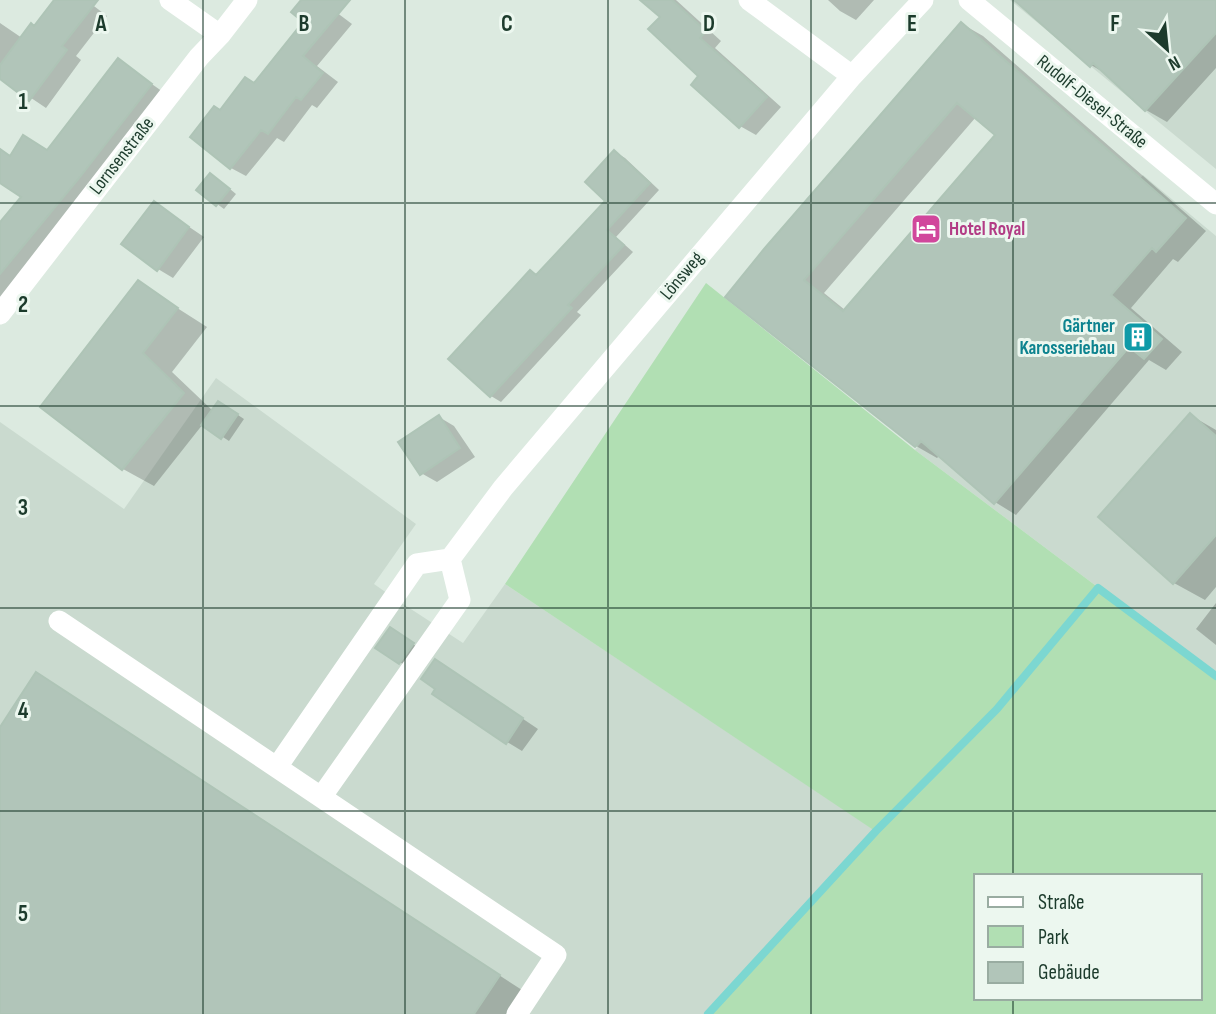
<svg xmlns="http://www.w3.org/2000/svg" width="1216" height="1014" viewBox="0 0 1216 1014" font-family="'Sofia Sans Condensed',sans-serif">
<rect width="100%" height="100%" fill="#dceae0"/>
<!-- built -->
<path fill="#cadacf" d="M1010 0H1216V169Z
M1143 175 1216 236V676L915 450Z
M216 378 416 524 374 584 394 598 463 643 505 584 876 831 708 1014H0V422L124 509Z"/>
<!-- green -->
<path fill="#b1dfb3" fill-rule="evenodd" d="M706 283 915 450 1216 676V1014H708L875 831 505 584ZM976 876H1200V998H976Z"/>
<!-- shadow -->
<path fill="#0003" fill-rule="evenodd" d="M56 0H86L107 16 76 56 81 60 46 108 0 77V23L22 38 35 28Z
M304 0H320L352 24 317 66 338 82 317 108 312 105 284 142 277 138 246 176 231 168 221 112 255 84 305 21Z
M642 0H676L721 41 715 48 781 107 756 135 740 126 662 17Z
M828 0H874L856 20 840 11Z
M1037 0H1216V68L1167 122 1146 110 1110 76 1091 65Z
M962 24 983 36 1206 231 1178 262 1173 259 1131 308 1182 352 1166 370 1149 360 1016 515 995 502 940 455 937 458 916 446 728 297ZM976 117 997 135 845 310 824 293Z
M119 61 166 94 0 305V224L23 197 0 181V150L11 157 48 152Z
M615 152 625 158 659 190 616 237 633 252 577 312 581 315 501 402 491 396 537 276 607 201Z
M218 179 236 194 224 209 198 190Z
M154 203 204 237 173 278 158 269Z
M138 283 207 327 172 372 213 411 226 407 244 419 229 441 203 424 154 486 123 469Z
M1190 415 1216 430V587L1205 600 1174 583Z
M439 417 454 426 475 457 437 482 421 473Z
M1216 603V645L1196 629Z
M397 633 420 649 407 667 400 662Z
M451 670 538 729 522 751 507 742Z
M37 674 522 990 506 1014H0V731Z"/>
<g fill="none" stroke-linecap="round" stroke-linejoin="round">
<!-- stream -->
<path stroke="#7cd7d1" stroke-width="8" d="M708 1014 876 831 997 709 1098 588 1216 676"/>
</g>
<!-- building -->
<path fill="#b1c5b9" stroke="#aec4b6" stroke-width="2" fill-rule="evenodd" d="M54 0H98L62 46 67 50 29 101 0 79V65L31 23 34 26Z
M301 0H350L303 56 323 73 301 100 296 97 268 134 261 130 230 169 190 137 214 106 220 110 245 77 254 83 303 22 291 12Z
M640 0H672L706 31 700 38 767 97 739 128 691 85 698 76 648 29 660 17Z
M1014 0H1216V33L1145 111 1093 63 1090 67Z
M961 22 1186 218 1156 252 1152 248 1111 295 1162 339 1144 359 1129 347 994 504 921 441 915 447 725 297 764 249ZM957 103 995 135 843 311 804 280Z
M118 58 152 84 80 177 0 274V222L21 197 0 183V149L10 156 23 135 47 150Z
M614 150 650 183 607 230 624 245 568 305 572 308 490 397 448 359 530 270 536 275 605 201 585 182Z
M210 173 230 189 216 206 196 190Z
M154 201 189 227 157 271 121 244Z
M138 280 178 308 143 353 184 393 122 470 40 407Z
M218 401 238 414 221 439 201 425Z
M1190 413 1216 436V535L1173 584 1098 517Z
M439 415 460 448 420 475 398 442Z
M390 627 414 643 399 664 375 648Z
M435 659 523 718 506 744 432 694 435 689 421 679Z
M36 672 500 975 474 1014H0V727Z"/>
<g fill="none" stroke-linecap="round" stroke-linejoin="round">
<!-- minor -->
<path stroke="#fff" stroke-width="21" d="M170 0 220 35
M749 0 852 76
M969 0 1216 204
M0 314 199 57 220 35 247 0
M450 559 503 488 852 76 923 0
M59 621 556 955 517 1014
M277 767 417 564 450 559
M322 796 460 600 450 559"/>
</g>
<!-- grid -->
<path fill="none" stroke="#1c3b2c" stroke-width="2" stroke-opacity="0.55" d="M203 0V1014M405 0V1014M608 0V1014M811 0V1014M1013 0V876M0 203H1216M0 406H1216M0 608H1216M0 811H1216M1013 998V1014"/>
<!-- icons -->
<defs>
<g id="hotel-square" transform="scale(1.575)"><rect x="-9" y="-9" width="18" height="18" rx="4" fill="#d1479c" stroke="#ecf7ef"/><path d="M-6-4.5h1.5V1H6V5H4.5V3h-9V5H-6ZM-4 0a1.8 1.8 0 1 1 3.6 0ZM.5 0V-2.5h3Q6-2.5 6 0Z" fill="#fff"/></g>
<g id="building-square" transform="scale(1.575)"><rect x="-9" y="-9" width="18" height="18" rx="4" fill="#0f9aa8" stroke="#ecf7ef"/><path d="M-4-6H4V6H1V3H-1V6H-4ZM-2.5-4.3h1.7v1.8h-1.7ZM.8-4.3h1.7v1.8H.8ZM-2.5-1h1.7V.8h-1.7ZM.8-1h1.7V.8H.8Z" fill="#fff"/></g>
</defs>
<g fill-rule="evenodd">
<use href="#hotel-square" x="926" y="229"/>
<use href="#building-square" x="1138" y="337"/>
</g>
<g text-anchor="middle" dominant-baseline="central" stroke-width="6" stroke-linejoin="round" paint-order="stroke">
<!-- street labels -->
<g font-size="19" fill="#1c3b2c" stroke="#ecf7ef">
<text transform="translate(1092 102) rotate(39)">Rudolf-Diesel-Straße</text>
<text transform="translate(122 156) rotate(-52)">Lornsenstraße</text>
<text transform="translate(682 276) rotate(-50)">Lönsweg</text>
</g>
<!-- hotel labels -->
<g font-size="19" font-weight="bold" fill="#b23c85" stroke="#ecf7ef" text-anchor="start">
<text x="949" y="229">Hotel Royal</text>
</g>
<!-- culture labels -->
<g font-size="19" font-weight="bold" fill="#0d838f" stroke="#ecf7ef" text-anchor="end">
<text x="1115" y="326">Gärtner<tspan x="1115" dy="22">Karosseriebau</tspan></text>
</g>
</g>
<g font-size="23" text-anchor="middle" font-weight="bold" fill="#1c3b2c" stroke="#ecf7ef" stroke-width="6" stroke-linejoin="round" paint-order="stroke">
<text x="101" y="31">A</text>
<text x="304" y="31">B</text>
<text x="507" y="31">C</text>
<text x="709" y="31">D</text>
<text x="912" y="31">E</text>
<text x="1115" y="31">F</text>
<text x="23" y="109">1</text>
<text x="23" y="312">2</text>
<text x="23" y="515">3</text>
<text x="23" y="718">4</text>
<text x="23" y="921">5</text>
</g>
<!-- legend -->
<rect x="974" y="874" width="228" height="126" fill="#ecf7ef" stroke="#99aca1" stroke-width="2"/>
<rect x="988" y="897" width="35" height="10" fill="#ffffff" stroke="#99aca1" stroke-width="2"/>
<text x="1038" y="909" font-size="21" fill="#1c3b2c">Straße</text>
<rect x="988" y="926" width="35" height="21" fill="#b1dfb3" stroke="#99aca1" stroke-width="2"/>
<text x="1038" y="944" font-size="21" fill="#1c3b2c">Park</text>
<rect x="988" y="962" width="35" height="21" fill="#b1c5b9" stroke="#99aca1" stroke-width="2"/>
<text x="1038" y="979" font-size="21" fill="#1c3b2c">Gebäude</text>
<!-- north arrow -->
<g transform="translate(1167 49) rotate(153)" stroke="#ecf7ef" stroke-width="5" paint-order="stroke">
<path d="M0-5L12 26L0 18L-12 26Z" fill="#1c3b2c"/>
<text y="-10" font-size="19" font-weight="bold" text-anchor="middle" fill="#1c3b2c">N</text>
</g>
</svg>
